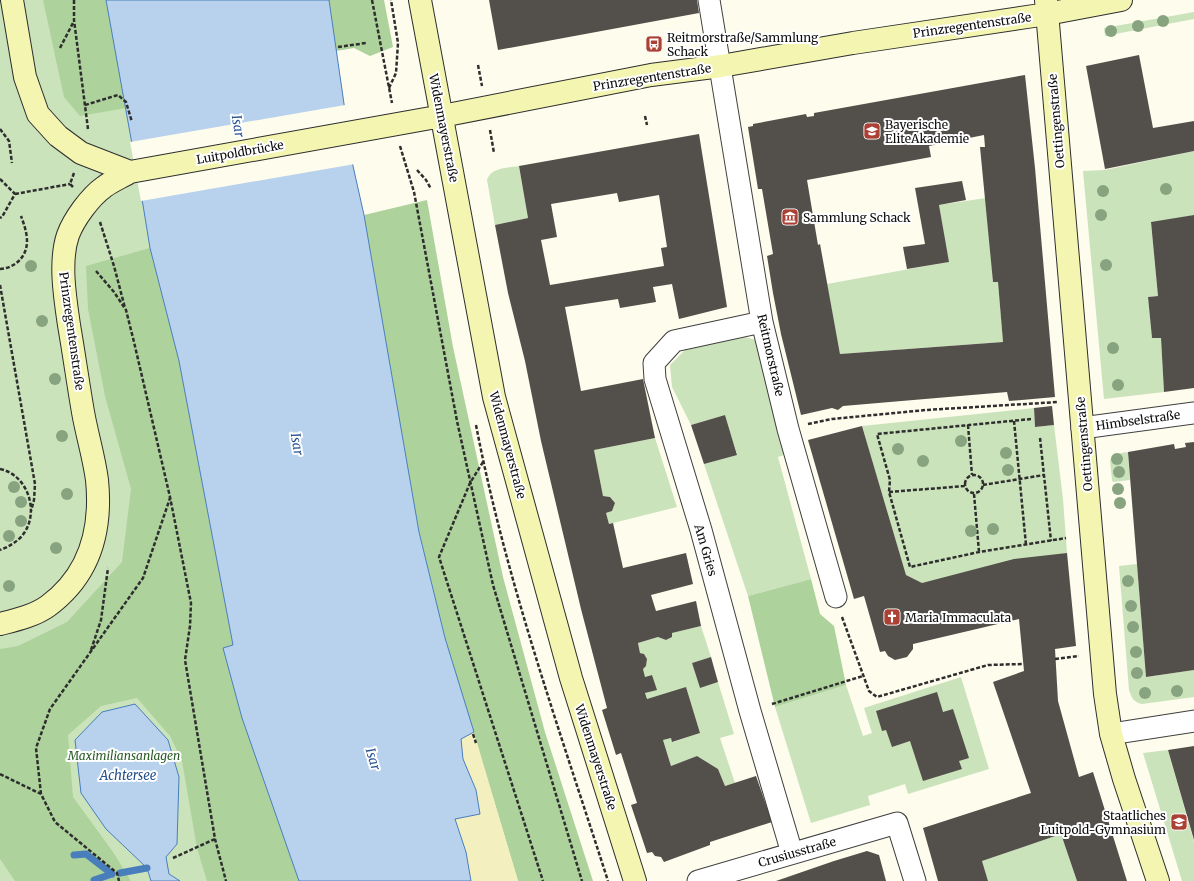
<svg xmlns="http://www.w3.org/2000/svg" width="1194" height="881" viewBox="0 0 1194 881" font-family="Merriweather,serif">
<rect width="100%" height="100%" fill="#fdfced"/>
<!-- green -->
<path fill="#cae3bb" d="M0 0H106L143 205 150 248 179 361 223 648 242 718 299 881H0Z
M1194 12V19L1105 36 1104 28Z
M1194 151V215L1151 223 1158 296 1148 297 1152 338H1161L1164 392 1104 399 1083 171 1105 170Z
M519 166 528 218 495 225 487 180C491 167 508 168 519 166Z
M986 198 993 282H998L1003 342 840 354 827 284 948 262 939 205Z
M740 336 761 341 787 454 778 457 811 579 748 596 704 464 737 454 725 415 691 425 672 387 670 365 687 348Z
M1034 408 1035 427 1054 425 1063 499 1067 553 922 583 906 575 862 426Z
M655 438 677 507 609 524 606 513 612 511 615 503 610 497 603 496 594 450Z
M1128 452 1130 480 1113 482 1112 480 1110 460 1115 454Z
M1137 564 1146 677 1194 670V697L1142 704C1133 702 1132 698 1129 690L1119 566Z
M701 626 711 657 692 663 700 688 718 682 734 734 720 738 735 783 725 786 718 769 697 756 671 766 663 740 671 738 673 742 700 733 686 688 647 699 645 693 656 689 652 675 645 677 643 669 646 666 647 659 644 654 640 653 638 643 658 637 666 640 672 637V633Z
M961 677 989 769 908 794 905 784 868 796 870 805 811 823 775 707 846 685 863 736 872 733 864 708Z
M1168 750 1194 842V881H1182L1143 753Z
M1061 834 1077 881H988L982 861Z"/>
<!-- forest -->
<path fill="#add29c" d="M43 0H106L126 108 80 116 64 97Z
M329 0H384L393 47 370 56 354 48 336 51Z
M427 200 453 347 503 577 545 732 593 881H518L445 638 419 532 364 215Z
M150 248 179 361 233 645 223 648 242 718 299 881H207L197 848 182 761 170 736 137 698 101 706 68 735 73 797 113 852 131 881H15L0 859V649L18 646 67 622 122 562 131 489 105 396 88 309 86 266Z
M811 579 820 614 834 626 846 685 775 707 748 596Z"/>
<!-- sand -->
<path fill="#f3efbf" d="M474 732 478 746 518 881H471L466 852 455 819 480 813 476 790 463 759 461 739Z"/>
<!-- water -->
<path fill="#b8d2ee" stroke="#487ebc" d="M106 0H329L353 166 364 215 419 532 445 638 474 732 461 739 463 759 476 790 480 814 455 819 466 852 471 881H299L242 718 223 648 233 645 179 361 150 248 143 205Z
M135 704 168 740 179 777 177 844 166 857 169 874 180 881H151L147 868 106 829 81 793 75 740 102 712Z"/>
<!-- pier -->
<path fill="#fdfced" d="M345 105 355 164 141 201 130 142Z"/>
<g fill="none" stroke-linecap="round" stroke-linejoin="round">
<!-- stream -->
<path stroke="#487ebc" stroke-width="7" d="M74 855 86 854 112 874
M120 873 147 868
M94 880 112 874"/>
</g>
<!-- building -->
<path fill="#534f4a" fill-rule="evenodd" d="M489 0H697L699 13 498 50Z
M1139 55 1153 128 1194 121V151L1105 169 1086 66Z
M1025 75 1035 168 1055 397 1009 401 1007 392 843 406 838 410 832 408 801 415 781 334 773 293 767 256 773 254 762 189H758L748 127 753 126V124L806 114 807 117 814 116V113ZM984 135 985 147H980L993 282H998L1003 342 840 354 820 244 818 245 807 180 931 157 929 146Z
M699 134 727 307 679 319 672 284 653 287 656 302 620 308 618 299 565 307 581 391 643 379 655 438 594 450 603 496 610 497 615 503 612 511 606 513 609 524 613 523 623 568 686 553 693 584 651 595 656 611 696 601 701 626 672 633V637L666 640 658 637 638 643 640 653 644 654 647 659 646 666 643 669 645 677 652 675 657 690 645 693 647 699 686 687 700 733 672 742 671 738 663 740 671 766 697 756 718 769 725 786 756 776 772 822 710 842V845L664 862 661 857 655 856 652 852 647 853 631 805 637 803 621 753 616 755 602 710 607 708 581 609 541 441 525 361 508 293 495 225 528 218 519 166ZM617 193 619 202 659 195 667 247 661 248 664 266 550 285 541 240 557 237 551 204Z
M962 181 966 200 939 205 949 262 907 269 903 247 925 244 915 188Z
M1194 215V388L1164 392 1161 338H1152L1148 297 1158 296 1151 222Z
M1052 406 1054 425 1035 427 1034 408Z
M725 415 737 455 704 464 691 425Z
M862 426 906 575 922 583 1014 559 1067 553 1076 646 1055 649 1058 701 1079 777 1093 772 1127 881H1077L1061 834 982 861 988 881H938L923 828 1031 793 993 682 1024 671 1019 619 913 644V649L907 657 895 660 888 656 885 651 880 652 864 596 854 599 808 440Z
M1194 442V670L1146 677 1128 452 1174 444 1175 449 1186 447 1185 443Z
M711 657 718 682 700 688 692 663Z
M937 692 943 712 953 709 969 758 959 761 962 769 923 781 910 741 892 747 886 730 882 731 876 711Z
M1194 746V840L1168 750Z
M867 851 879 855 886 881H776L834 861Z"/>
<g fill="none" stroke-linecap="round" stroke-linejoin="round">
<!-- minor casing -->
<g stroke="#3f3f3f" stroke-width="23">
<path id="minor" d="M709 0 762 322 788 429 836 597
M762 322 674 341 654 363 655 379 701 530 750 711 792 853
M1082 428 1194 413
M1111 734 1194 721
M698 881 897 823 915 881"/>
</g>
<!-- secondary casing -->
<g stroke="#2e2e2e" stroke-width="24">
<path id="secondary" d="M12 0 25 77 38 114 58 136 81 153 130 172
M420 0 494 397 571 678 635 881
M1046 0 1105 694 1111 734 1124 779 1158 881
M0 624C16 620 34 616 48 606 90 575 102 530 97 480 94 457 87 435 83 412 78 383 74 354 69 325 65 298 59 261 68 235 74 219 90 197 104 187 112 181 122 177 130 172L442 116 651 75 721 66 853 43 1047 14 1121 0"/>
</g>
<!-- path -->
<path stroke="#2e2e2e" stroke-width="2.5" stroke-dasharray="4 2" stroke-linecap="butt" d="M74 0V20L88 129
M372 0 392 103
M653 37 654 40
M338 47 366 43
M60 48 74 21
M478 65 482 86
M389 88 396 73 398 43 391 0
M85 105 118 95 126 102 132 122
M645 116 647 125
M0 129 9 141 12 163
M490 130 494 153
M400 146 414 192 457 421 493 585 582 881
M417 170 426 180 431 189
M0 179 15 194 2 217 0 218
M73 187 70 184 74 173
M15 194 70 184
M100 222 114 266 125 308
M0 269C15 268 27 257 27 241 27 233 24 224 21 216
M96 271 114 292 126 310 134 342 170 497 191 603 190 626 185 660 215 839 226 881
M0 285 35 484 34 500 31 511
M1031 419 877 434 890 480 889 492 910 567 979 552 1066 538
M1014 421 1026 545
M808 424 832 419 926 410 1058 402
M476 425C506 581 560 731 608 881
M968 425 972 475
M1040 438 1051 541
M483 462 470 483 439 557 543 881
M0 469C29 475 41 515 21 537 15 543 8 547 0 550
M965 484a9 9 0 1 1 18 0a9 9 0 1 1-18 0Z
M983 485 1044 475
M889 492 965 486
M974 494 979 552
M842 617 869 691 877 697 988 665 1022 664
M91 650 101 620 108 568
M1055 659 1079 656
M772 704 863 676
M473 734 476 743
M0 774 41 794 55 822 117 873 119 881
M41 794 36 748 50 709 143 578 170 498
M173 858 215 839"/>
<!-- minor -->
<use href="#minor" stroke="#fff" stroke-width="21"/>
<!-- secondary -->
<use href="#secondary" stroke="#f3f5b0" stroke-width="22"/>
</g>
<!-- trees -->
<g fill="#88a37f">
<circle cx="1163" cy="21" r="6"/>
<circle cx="1138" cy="26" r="6"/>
<circle cx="1111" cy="31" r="6"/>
<circle cx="1166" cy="189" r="6"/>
<circle cx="1103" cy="191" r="6"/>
<circle cx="1101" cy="215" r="6"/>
<circle cx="1106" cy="265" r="6"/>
<circle cx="31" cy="266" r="6"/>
<circle cx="42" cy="321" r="6"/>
<circle cx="1113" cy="348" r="6"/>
<circle cx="55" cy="379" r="6"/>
<circle cx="1118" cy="385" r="6"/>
<circle cx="62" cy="436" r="6"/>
<circle cx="961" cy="441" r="6"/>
<circle cx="898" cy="449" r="6"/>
<circle cx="1006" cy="453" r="6"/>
<circle cx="1117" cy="459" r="6"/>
<circle cx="923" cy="461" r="6"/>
<circle cx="1008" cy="470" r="6"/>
<circle cx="1119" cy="472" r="6"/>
<circle cx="14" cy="487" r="6"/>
<circle cx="1118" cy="489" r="6"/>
<circle cx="67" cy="494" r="6"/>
<circle cx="21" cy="502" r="6"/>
<circle cx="1120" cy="503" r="6"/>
<circle cx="21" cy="521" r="6"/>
<circle cx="993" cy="529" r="6"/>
<circle cx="971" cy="531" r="6"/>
<circle cx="9" cy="536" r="6"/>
<circle cx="56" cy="548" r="6"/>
<circle cx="1128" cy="581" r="6"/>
<circle cx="9" cy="586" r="6"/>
<circle cx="1131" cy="606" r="6"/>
<circle cx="1133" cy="627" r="6"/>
<circle cx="1136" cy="652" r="6"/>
<circle cx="1137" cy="673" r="6"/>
<circle cx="1177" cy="691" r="6"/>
<circle cx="1145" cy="693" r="6"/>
</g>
<!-- icons -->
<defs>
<g id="bus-square" transform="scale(0.9)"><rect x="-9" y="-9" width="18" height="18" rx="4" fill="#ab4035" stroke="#fff"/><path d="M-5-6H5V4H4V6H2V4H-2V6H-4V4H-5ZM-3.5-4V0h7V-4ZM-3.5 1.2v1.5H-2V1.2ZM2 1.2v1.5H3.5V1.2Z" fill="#fff"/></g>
<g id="university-square" transform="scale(0.9)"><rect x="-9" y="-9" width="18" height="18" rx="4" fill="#ab4035" stroke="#fff"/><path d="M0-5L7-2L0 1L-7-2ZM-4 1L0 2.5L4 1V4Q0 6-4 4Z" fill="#fff"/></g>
<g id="museum-square" transform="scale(0.9)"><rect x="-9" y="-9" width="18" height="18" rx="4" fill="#ab4035" stroke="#fff"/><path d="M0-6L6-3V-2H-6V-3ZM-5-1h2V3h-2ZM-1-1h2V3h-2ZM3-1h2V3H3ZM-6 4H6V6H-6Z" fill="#fff"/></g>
<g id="church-square" transform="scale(0.9)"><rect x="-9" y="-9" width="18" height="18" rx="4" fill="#ab4035" stroke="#fff"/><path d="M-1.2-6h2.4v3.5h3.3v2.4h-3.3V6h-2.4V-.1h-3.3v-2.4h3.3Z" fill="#fff"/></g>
<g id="school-square" transform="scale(0.9)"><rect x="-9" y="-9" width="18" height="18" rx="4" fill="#ab4035" stroke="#fff"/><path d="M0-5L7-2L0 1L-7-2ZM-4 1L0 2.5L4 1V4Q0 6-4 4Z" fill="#fff"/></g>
</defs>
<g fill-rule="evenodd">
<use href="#bus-square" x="654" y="44"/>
<use href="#university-square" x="872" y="131"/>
<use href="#museum-square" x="790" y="217"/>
<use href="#church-square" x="892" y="617"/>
<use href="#school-square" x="1179" y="822"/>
</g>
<g text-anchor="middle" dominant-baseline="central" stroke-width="4" stroke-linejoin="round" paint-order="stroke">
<!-- street labels -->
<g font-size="12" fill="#0c0c0c" stroke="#fff">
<text transform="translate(972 25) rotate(-8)">Prinzregentenstraße</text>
<text transform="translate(652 77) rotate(-9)">Prinzregentenstraße</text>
<text transform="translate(1056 121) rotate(-95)">Oettingenstraße</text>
<text transform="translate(444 128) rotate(79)">Widenmayerstraße</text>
<text transform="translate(240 152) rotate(-10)">Luitpoldbrücke</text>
<text transform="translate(72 331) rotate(82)">Prinzregentenstraße</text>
<text transform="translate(771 355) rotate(77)">Reitmorstraße</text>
<text transform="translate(1138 420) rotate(-8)">Himbselstraße</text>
<text transform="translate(1084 444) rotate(-95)">Oettingenstraße</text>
<text transform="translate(508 445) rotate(75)">Widenmayerstraße</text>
<text transform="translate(706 550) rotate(74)">Am Gries</text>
<text transform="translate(596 757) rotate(72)">Widenmayerstraße</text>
<text transform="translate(797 852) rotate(-16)">Crusiusstraße</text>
</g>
<!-- poi labels -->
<g font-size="12" fill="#0c0c0c" stroke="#fff" text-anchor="start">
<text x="667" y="37">Reitmorstraße/Sammlung<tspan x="667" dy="14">Schack</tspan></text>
<text x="885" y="124">Bayerische<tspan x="885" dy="14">EliteAkademie</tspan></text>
<text x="803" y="217">Sammlung Schack</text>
<text x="905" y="617">Maria Immaculata</text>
<text x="1166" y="815" text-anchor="end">Staatliches<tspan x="1166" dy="14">Luitpold-Gymnasium</tspan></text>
</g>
<!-- park labels -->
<g font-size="12" font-style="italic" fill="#285b25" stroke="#fff">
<text x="124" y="755">Maximiliansanlagen</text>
</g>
<!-- water labels -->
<g font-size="13" font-style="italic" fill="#25528e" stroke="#fff">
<text transform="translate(238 126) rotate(80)">Isar</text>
<text transform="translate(297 444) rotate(80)">Isar</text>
<text transform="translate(373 759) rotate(73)">Isar</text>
<text x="128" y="775">Achtersee</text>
</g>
</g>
</svg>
